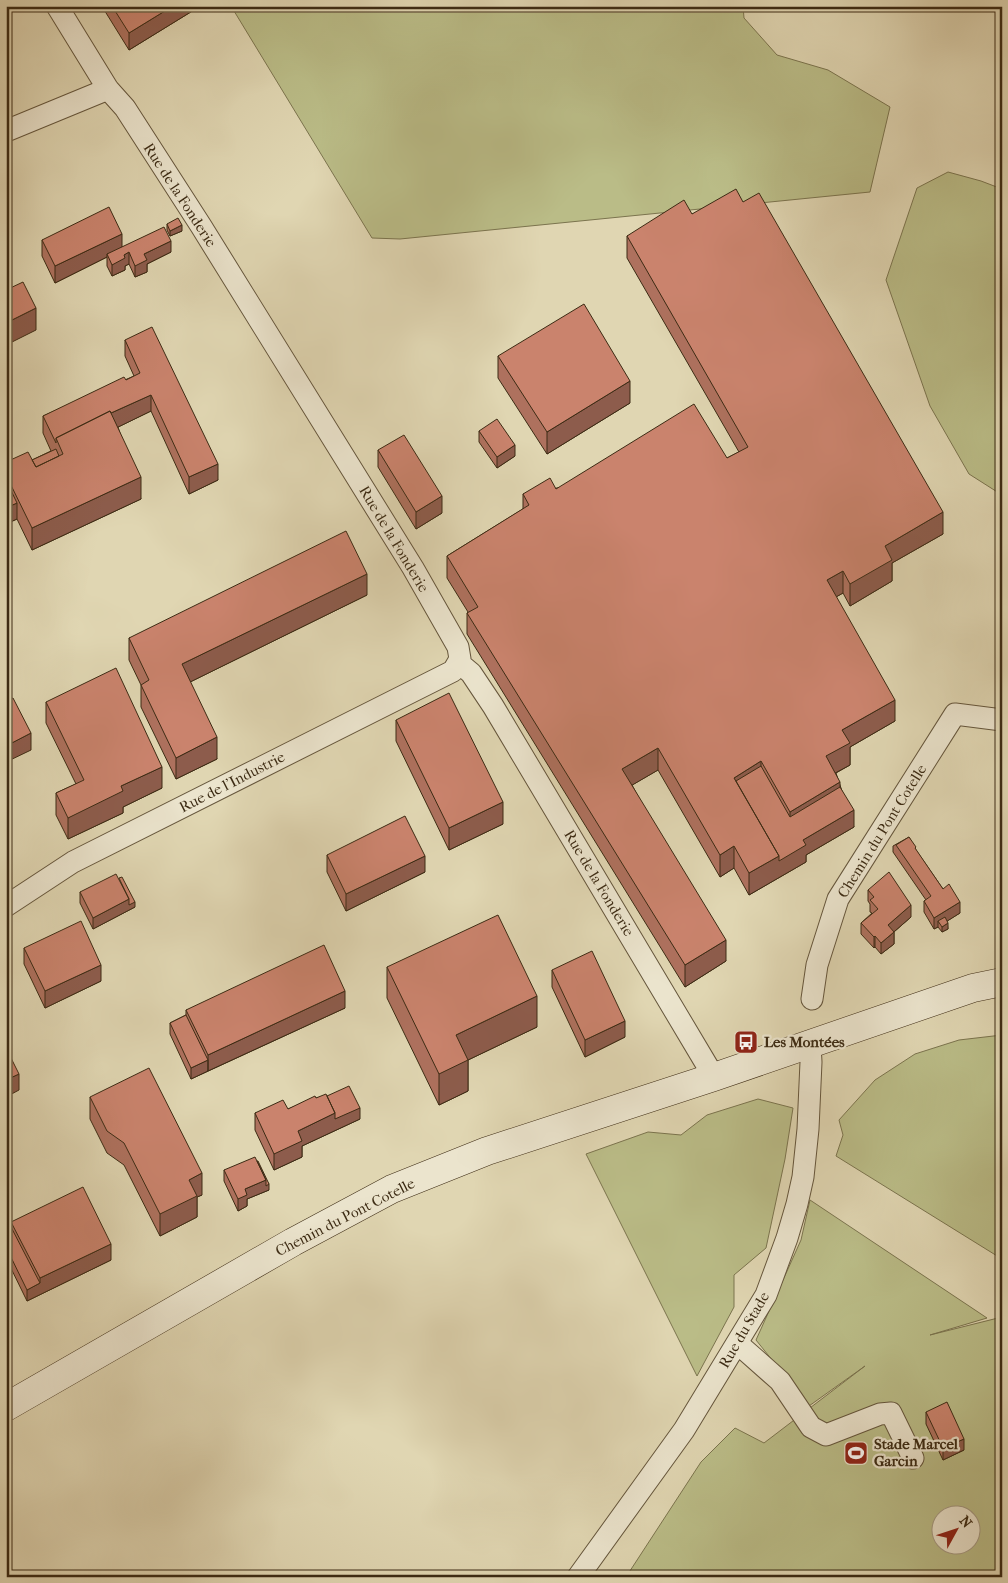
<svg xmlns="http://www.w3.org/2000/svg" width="1008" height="1583" viewBox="0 0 1008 1583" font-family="'IM FELL French Canon',serif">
<rect width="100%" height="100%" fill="#e0d6b2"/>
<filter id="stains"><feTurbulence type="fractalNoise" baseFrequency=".004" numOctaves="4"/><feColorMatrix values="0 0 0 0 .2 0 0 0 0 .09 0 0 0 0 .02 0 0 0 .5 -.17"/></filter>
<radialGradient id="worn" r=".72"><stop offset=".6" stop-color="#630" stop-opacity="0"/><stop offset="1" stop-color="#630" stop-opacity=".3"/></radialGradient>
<!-- green -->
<path fill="#babc87" stroke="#7b744e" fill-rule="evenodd" d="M231 6H743L744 18 777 55 828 70 890 107 870 192 400 239 372 238Z
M948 172 981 181 1002 189V495L969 474 930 406 886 280 917 188Z
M1002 1035V1259L836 1156 843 1135 839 1120 875 1080 915 1054 959 1040Z
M758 1099 793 1108 785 1159 766 1248 734 1275V1307L697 1376 586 1154 648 1132 681 1135 707 1115Z
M810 1200 987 1318 930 1335 1002 1317V1577H626L701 1462 735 1428 764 1443 865 1366 809 1406 756 1340 801 1240ZM940 1516H970V1546H940Z"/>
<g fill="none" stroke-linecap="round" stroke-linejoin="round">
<!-- street casing -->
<g stroke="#65563c" stroke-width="23">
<path id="street" d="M6 131 108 89
M459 663 471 673 493 706 714 1077
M6 906 73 862 453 671 460 659 458 647 413 568 201 226 125 108 108 89 57 6
M812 999 817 965 838 899 955 714 1002 720
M737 1343 780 1381 811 1427 826 1435 880 1414 891 1413 913 1458
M578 1577 684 1430 766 1295 787 1238 797 1204 803 1177 808 1129 811 1062 810 1044"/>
</g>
<!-- secondary casing -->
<g stroke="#3c2b14" stroke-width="29">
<path id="secondary" d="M6 1407 293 1242 392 1189 487 1151 714 1077 973 988 1002 982"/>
</g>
<!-- street -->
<use href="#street" stroke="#ebe4cd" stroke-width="21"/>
<!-- secondary -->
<use href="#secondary" stroke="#ebe4cd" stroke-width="28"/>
</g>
<!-- wall -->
<path fill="#ae715e" stroke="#3c2b14" d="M103 6H194V10L129 50 103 8Z
M743 202 943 534 892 563V581L850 606 843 593 836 597 895 721 850 747V765L836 773 854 827 806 855V862L749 895 734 868 720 877 658 770 632 785 726 961 685 987 467 634V613L468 612 447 578V556L523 509V494L727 458 739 452 627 258V236L692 214Z
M167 224 182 231 170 236 167 230Z
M42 240 122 247 171 252 147 264V272L135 277 129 264 125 266V270L112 276 107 266V257L55 283 42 256Z
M125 340 218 480 189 494 151 411 118 427 141 499 32 550 17 519 6 524V462L32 460 51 451 43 433V416L134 376 125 356Z
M498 356 630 403 547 454 498 378Z
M479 431 515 456 497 468 479 442Z
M378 450 442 513 416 529 378 467Z
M367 595 190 682 217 759 176 779 141 707V685L129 660V638Z
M46 702 162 788 123 807V813L68 839 56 815V793L76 784 46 723Z
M396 720 503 824 449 850 396 741Z
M909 837 916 850 943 889 960 913 947 921 948 929 942 932 938 927 934 929 924 912V901L926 900 893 852V846Z
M327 855 425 872 346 911 327 872Z
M868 890 911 917 894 932V944L881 954 875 947 874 948 861 934V923L872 913 870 912V904L868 901Z
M80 892 135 907 93 929 80 903Z
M24 948 101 981 45 1008 24 964Z
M387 967 537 1027 468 1060V1091L439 1105 387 998Z
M552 970 625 1037 585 1057 552 987Z
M345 1008 191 1079 170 1034V1023L186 1015V1010Z
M327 1096 360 1119 302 1146V1157L274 1170 255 1130V1113L288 1109 316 1098Z
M90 1097 202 1195 197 1197V1217L160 1236 124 1165 107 1153 90 1119Z
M224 1170 269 1190 247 1199V1206L238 1211 224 1181Z
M11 1222 111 1260 27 1301 6 1258V1229L11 1227Z
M926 1412 964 1450 943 1460 926 1424Z"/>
<!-- shaded-wall -->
<path fill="#8d5c4c" stroke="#3c2b14" d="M173 6H194V10L129 50V33Z
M182 225V231L170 236V231Z
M122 234V250L107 254V257L55 283V266Z
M171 241V252L147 264V272L135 277V266L144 254Z
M129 252V264L125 266V270L112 276V265L124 255Z
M7 268V290L6 291V269Z
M36 308V330L6 345V323Z
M630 381V403L547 454V432Z
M151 395V411L110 431 109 414Z
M515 445V456L497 468V457Z
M218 464V480L189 494V477Z
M141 477V499L32 550V528Z
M442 496V513L416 529V512Z
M17 503V519L6 524V508Z
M943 512V534L892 563V581L850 606V584L885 546Z
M843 571V593L827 602V580Z
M367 574V595L182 686V664Z
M895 700V721L850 747V765L826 778V756L842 730Z
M31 733V750L6 762V746Z
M217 737V759L176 779V758Z
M658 748V770L622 791V769Z
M761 761V783L741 795 734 778Z
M162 767V788L123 807V813L68 839V818L121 786Z
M840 782V803L790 834V812Z
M503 802V824L449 850V828Z
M854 810V827L806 855V862L749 895V873L779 856 803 840Z
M734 846V868L720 877V855Z
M425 856V872L346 911V894Z
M129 899 135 902V907L93 929V918Z
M960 902V913L941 925 938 921V927L934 929V918Z
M911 905V917L888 937V925Z
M948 923V929L942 932V927Z
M894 932V944L881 954V943Z
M875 936V947L874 948V937Z
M726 940V961L685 987V965Z
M101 965V981L45 1008V991Z
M345 991V1008L208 1071V1055Z
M537 996V1027L468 1060V1091L439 1105V1074L456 1035Z
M9 1018V1035L6 1036V1020Z
M625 1021V1037L585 1057V1040Z
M208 1060V1071L191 1079V1068Z
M19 1074V1090L6 1097V1080Z
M360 1108V1119L302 1146V1157L274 1170V1154L298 1131 335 1113Z
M202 1173V1195L197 1197V1217L160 1236V1214L189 1180Z
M266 1180 269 1184V1190L247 1199V1206L238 1211V1199L245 1189Z
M111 1244V1260L27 1301V1290L40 1283V1278Z
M7 1312V1334L6 1335V1313Z
M964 1439V1450L943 1460V1448Z"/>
<!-- building -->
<path fill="#ca836d" stroke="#3c2b14" d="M112 6H173L129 33Z
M736 189 743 202 759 193 943 512 885 546 892 560 850 584 843 571 827 580 895 700 842 730 850 743 826 756 840 782 790 812 761 761 734 778 779 856 749 873 734 846 720 855 658 748 622 769 726 940 685 965 467 613 478 607 447 556 529 505 523 494 550 478 556 489 694 404 727 458 748 447 627 236 684 200 692 214Z
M109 207 122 234 55 266 42 240Z
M178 218 182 225 170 231 167 224Z
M164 227 171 241 144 254 147 260 135 266 129 252 124 255 125 258 112 265 107 254Z
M6 279H7L12 288 6 290Z
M23 282 36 308 6 323V290Z
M584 304 630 381 547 432 498 356Z
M152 327 218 464 189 477 151 395 111 413 110 411 56 438V443L43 416 124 377 126 380 140 373 125 340Z
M110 411 141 477 32 528 6 475V462L28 452 36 467 63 454 56 438Z
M497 419 515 445 497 457 479 431Z
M404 435 442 496 416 512 378 450Z
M56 449 59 456 36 467 32 460Z
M6 480 17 503 6 508Z
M346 531 367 574 182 664 217 737 176 758 141 685 149 680 129 638Z
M116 668 162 767 121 786 123 791 68 818 56 793 84 780 46 702Z
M449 693 503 802 449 828 396 720Z
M13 698 31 733 6 746V701Z
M761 766 790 817 840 787 854 810 803 840 806 845 779 861V856L736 781Z
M405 816 425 856 346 894 327 855Z
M909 837 916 847 915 848 943 889 949 884 960 902 934 918 924 901 931 896 896 845Z
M889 872 911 905 888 925 894 932 881 943 875 936 874 937 861 923 878 909 870 900 874 897 868 890Z
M116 874 129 899 93 918 80 892Z
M122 877 135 902 129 905V899L119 878Z
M498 915 537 996 456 1035 468 1060 439 1074 387 967Z
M945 917 948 923 942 927 938 921Z
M81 921 101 965 45 991 24 948Z
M324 945 345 991 208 1055 186 1010Z
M592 951 625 1021 585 1040 552 970Z
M6 1013 9 1018 6 1020Z
M186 1015 208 1060 191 1068 170 1023Z
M6 1048 19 1074 6 1080Z
M149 1068 202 1173 189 1180 197 1196 160 1214 124 1143 107 1131 90 1097Z
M349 1086 360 1108 335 1119V1113L327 1096Z
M326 1094 335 1113 298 1131 302 1141 274 1154 255 1113 283 1100 288 1109 315 1096 316 1098Z
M255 1157 266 1180 245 1189 247 1195 238 1199 224 1170Z
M257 1161H258L269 1184 266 1186V1180Z
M83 1187 111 1244 40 1278 11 1222Z
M11 1227 40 1283 27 1290 6 1247V1229Z
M947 1402 964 1439 943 1448 926 1412Z"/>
<!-- icons -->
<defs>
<g id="bus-square" transform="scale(1.25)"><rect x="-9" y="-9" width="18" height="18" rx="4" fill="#8f2418" stroke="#ebe4cd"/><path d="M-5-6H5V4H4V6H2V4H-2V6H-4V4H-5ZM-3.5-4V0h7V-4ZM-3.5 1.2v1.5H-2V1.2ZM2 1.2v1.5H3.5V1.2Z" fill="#fff"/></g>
<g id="stadium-square" transform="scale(1.25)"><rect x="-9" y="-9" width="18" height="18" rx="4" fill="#8f2418" stroke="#ebe4cd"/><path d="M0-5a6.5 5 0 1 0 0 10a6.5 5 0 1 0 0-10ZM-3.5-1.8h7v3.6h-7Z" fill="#fff"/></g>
</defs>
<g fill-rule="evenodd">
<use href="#bus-square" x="746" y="1042"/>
<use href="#stadium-square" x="856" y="1453"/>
</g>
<g text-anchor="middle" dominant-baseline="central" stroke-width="4.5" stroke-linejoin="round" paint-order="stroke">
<!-- street labels -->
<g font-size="15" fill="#3c2b14" stroke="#ebe4cd">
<text transform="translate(180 195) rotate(57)">Rue de la Fonderie</text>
<text transform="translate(394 539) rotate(59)">Rue de la Fonderie</text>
<text transform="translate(232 782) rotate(-27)">Rue de l'Industrie</text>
<text transform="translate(882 831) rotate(-58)">Chemin du Pont Cotelle</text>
<text transform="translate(599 883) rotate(59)">Rue de la Fonderie</text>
<text transform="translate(345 1217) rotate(-27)">Chemin du Pont Cotelle</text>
<text transform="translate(744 1330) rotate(-60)">Rue du Stade</text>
</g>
<!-- poi labels -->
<g font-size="15" font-weight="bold" fill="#3c2b14" stroke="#ebe4cd" text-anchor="start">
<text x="764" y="1042">Les Montées</text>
<text x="874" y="1444">Stade Marcel<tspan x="874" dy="17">Garcin</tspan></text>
</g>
</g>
<!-- margin -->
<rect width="1008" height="1583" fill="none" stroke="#e0d6b2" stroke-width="25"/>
<rect x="8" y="8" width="993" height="1568" fill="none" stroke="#3c2b14" stroke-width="2.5"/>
<rect x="12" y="12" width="983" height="1558" fill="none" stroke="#3c2b14"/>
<!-- north arrow -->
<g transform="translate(956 1530) rotate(50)"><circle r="24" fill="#ebe4cd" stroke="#a59a83"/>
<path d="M0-4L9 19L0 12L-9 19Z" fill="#8f2418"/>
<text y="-8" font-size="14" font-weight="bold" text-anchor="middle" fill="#3c2b14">N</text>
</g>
<rect width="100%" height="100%" filter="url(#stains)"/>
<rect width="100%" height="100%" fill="url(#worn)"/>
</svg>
